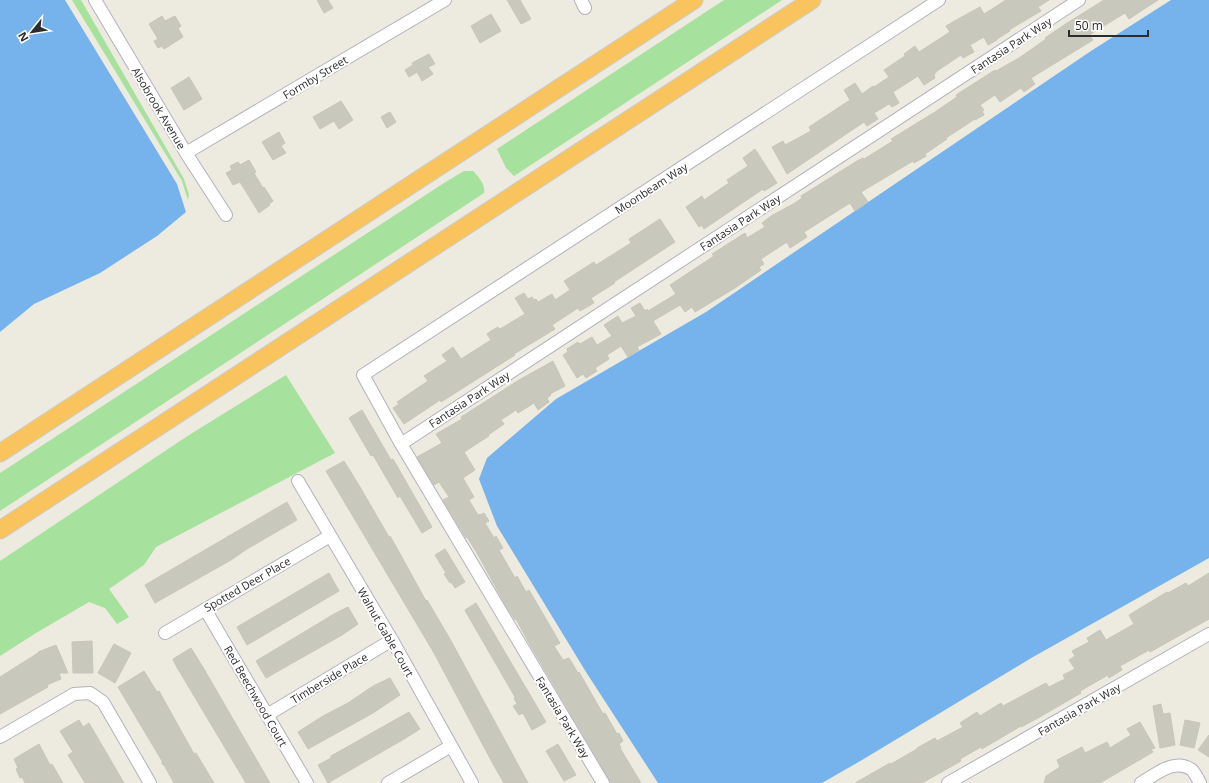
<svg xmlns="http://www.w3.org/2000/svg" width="1209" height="783" viewBox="0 0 1209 783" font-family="'Open Sans',sans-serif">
<rect width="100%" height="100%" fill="#edeadf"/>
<!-- green -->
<path fill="#a6e19d" d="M72 0H81L184 179 189 195 188 200 182 181Z
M724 0H782L514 176 506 168 497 149Z
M464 171H473C478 176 486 185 484 193L0 511V473L444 183Z
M286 375 335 453 156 547 144 565 109 589 129 617 117 624 105 608 89 602 36 633 0 656V561L186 437Z"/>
<!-- water -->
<path fill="#76b2eb" d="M0 0H65L177 184 186 212 157 236 100 273 34 304 0 332Z
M1171 0H1209V558L1033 657 862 760 822 783H658L586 672 497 526 479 479 487 458 556 399 706 312 1091 51Z"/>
<!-- building -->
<path fill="#c9c8bd" stroke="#c8c6b8" d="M317 0H328L333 8 324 13Z
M507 0H520L531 19 521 24Z
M1006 0H1049L1038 7 1041 11 1009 30 1010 31 997 39V40L988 45 984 37 970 45 974 52 963 58 961 55 937 71 934 75 935 78 924 85 918 76 893 92 899 103 892 107 889 104 874 113 878 119 867 126 864 122 787 174 772 147 783 141 785 145 811 131 809 127 850 100 844 90 855 83 862 94 873 86 874 87 889 77 884 70 905 56 904 54 915 46 919 52 950 32 946 26 958 19 980 7 984 14Z
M1104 0H1158L1129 19 1125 13 1089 35 1093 40 1031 78 1035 84 1024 92 1021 88 1000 102 995 95 980 105 984 110 982 111 984 115 975 120V119L946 138 947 139 925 154 926 156 914 163 913 161 861 192 868 202 855 211 850 203 804 232 807 237 790 248 787 242 761 259 764 264 759 267 761 270 735 288 695 312 692 307 685 312 680 305 653 321 661 334 637 347 639 350 628 357 621 346 607 355 609 359 595 368 597 371 586 378 583 374 577 378 563 355 568 352 567 349 578 342 580 344 592 337 597 345 612 336 604 325 618 316 622 323 636 316 631 308 640 303 645 311 647 309 648 311 676 294 670 285 714 256 712 254 745 233 747 238 765 227 762 223 771 216 795 203 802 198 801 196 857 161 863 158 864 159 893 141 891 139 935 112 957 97 956 95 995 70 996 71 1019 58 1046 39 1045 38 1067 23Z
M491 14 501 31 480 43 471 26Z
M162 16 165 21 175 16 181 26 178 28 183 37 164 49 162 46 158 48 154 41 158 39 149 24Z
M429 54 435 64 428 67 433 74 422 81 417 72 409 77 405 70 413 65 412 63Z
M189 77 202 99 184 110 171 88Z
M341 101 353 120 339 129 334 121 320 129 313 117Z
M390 112 396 122 387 128 381 117Z
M279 132 285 143 281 146 286 153 273 160 262 142Z
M755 149 777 183 764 191 763 189 704 229 702 225 699 227 686 207 702 196 704 200 729 183 727 180 748 166 743 158Z
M249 160 256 172 254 173 263 188 264 187 273 201 269 204 270 205 259 213 240 182 233 185 226 173 232 170 230 166 238 162 240 165Z
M660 219 675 242 614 282 615 283 591 298 594 303 580 311 578 308 552 325 555 329 514 354 515 355 441 402 440 400 404 424 393 408 399 404 397 402 428 381 424 376 447 361 442 355 453 347 461 359 491 340 487 334 491 331 498 327 500 329 525 314 515 298 524 293 528 299 532 297 534 300 536 299 538 302 552 294 555 300 570 290 564 281 594 262 596 265 631 243 629 239Z
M553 361 565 386 550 394 551 395 547 398 549 402 538 410 534 403 518 413 516 410 501 420 504 424 488 435 489 436 464 452 475 470 463 478 474 497 469 500 478 515 480 514V515L484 513 489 521 485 523 494 538 496 536 503 548 499 550 515 578 517 576 526 592 529 590 560 643 554 646 563 660 569 658 578 673 579 672 603 714 605 713 617 734 619 733 623 741 619 744 621 748H620L641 783H610L609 779 530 645 516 619 515 620 505 604 477 553 467 537 466 538 443 500 449 497 439 482 434 485 417 457 442 443 436 434 462 419 461 417 519 380Z
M362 410 391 460 393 459 432 527 422 533 400 496 398 498 373 455 371 456 349 418Z
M344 461 360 487 389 537 390 536 398 550 426 601 427 600 450 639 528 783H504L493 764 434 653 326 471Z
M287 502 297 520 247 549 231 560 155 603 145 585Z
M445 549 465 582 455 588 451 582 450 583 444 574 446 573 435 555Z
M329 573 339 591 247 645 237 627Z
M1209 573V619L1150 652 1149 650 1120 666 1122 670 1109 678 1108 675 1080 691 1081 693 1038 718 1021 727V726L982 749 981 747 960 759 961 761 922 783H855L890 763 891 764 917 749V748L935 738 937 741 963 727 960 723 977 712 980 716 1001 703 1003 706 1046 683 1049 687 1065 679 1063 675 1075 669 1069 660 1075 656 1072 651 1089 642 1087 638 1100 630 1106 640 1134 624 1129 615 1167 592 1168 593 1186 583 1188 586Z
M476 603 546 722 532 730 523 713 519 715 513 706 517 704 514 698 515 697 467 614 465 610Z
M348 607 358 624 342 635 266 678 256 661 334 614Z
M92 641 93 673H73L72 642Z
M114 644 131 653 115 683 98 673Z
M56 645 68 673H59L61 679 47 685 48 687 0 714V677L38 653V652Z
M191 648 204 669 270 783H246L175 664 173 659Z
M144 671 157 692 159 691 194 754 196 753 214 783H174L164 765 162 764V761L118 687Z
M390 678 400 695 373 713 308 749 298 732 323 716 348 703 373 686Z
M1161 704 1163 714 1170 713 1175 745 1160 748 1153 706Z
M409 712 420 729 404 739 328 783 318 765 331 758V756Z
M79 720 83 727 89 723 124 783H85L68 755 73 752 60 731Z
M1185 720 1200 723 1194 748 1180 745Z
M1140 722 1155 748 1151 749 1153 752 1100 783H1044L1046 776 1060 767 1057 760 1082 747 1085 753 1107 742 1110 748 1131 735 1127 729Z
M1209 735V757L1198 750Z
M39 744 50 765 52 764 63 783H25L22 777 20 778 16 769 18 768 14 759Z
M558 744 576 775 564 781 546 751Z"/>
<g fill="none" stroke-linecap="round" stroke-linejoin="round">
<!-- minor casing -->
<g stroke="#b2b2bf" stroke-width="14">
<path id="minor" d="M95 0 186 153 226 215
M581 0 585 8
M186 153 445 0
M401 444 1079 0
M298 481 392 640 472 783
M205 609 307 783
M165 633 330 536
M267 715 392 640
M0 737 74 694 90 693 103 702 150 783
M388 783 451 746
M603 783 401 444 363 375 939 0
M948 783 1209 634
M1141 783C1155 775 1175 757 1192 770 1195 773 1198 779 1200 783"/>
</g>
<!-- highway casing -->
<g stroke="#ccc" stroke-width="19">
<path id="highway" d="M0 453 694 0
M0 530 812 0"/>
</g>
<!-- minor -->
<use href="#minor" stroke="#fff" stroke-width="12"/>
<!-- highway -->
<use href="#highway" stroke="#f9c35e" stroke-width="17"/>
</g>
<g text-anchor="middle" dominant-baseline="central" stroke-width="4" stroke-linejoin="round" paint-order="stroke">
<!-- street labels -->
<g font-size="11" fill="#2c2c2c" stroke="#fff">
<text transform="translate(1011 45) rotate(-33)">Fantasia Park Way</text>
<text transform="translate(315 77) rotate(-31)">Formby Street</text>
<text transform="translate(159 108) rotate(59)">Alsobrook Avenue</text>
<text transform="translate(651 188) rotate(-33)">Moonbeam Way</text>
<text transform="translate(740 222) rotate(-33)">Fantasia Park Way</text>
<text transform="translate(469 399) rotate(-33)">Fantasia Park Way</text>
<text transform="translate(247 584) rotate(-30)">Spotted Deer Place</text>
<text transform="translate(386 632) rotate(60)">Walnut Gable Court</text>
<text transform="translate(329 678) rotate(-31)">Timberside Place</text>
<text transform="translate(256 696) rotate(60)">Red Beechwood Court</text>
<text transform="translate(1079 709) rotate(-30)">Fantasia Park Way</text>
<text transform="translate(563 717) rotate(59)">Fantasia Park Way</text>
</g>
</g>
<!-- north arrow -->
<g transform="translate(32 32) rotate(240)" stroke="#ffffff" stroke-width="3" paint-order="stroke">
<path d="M0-3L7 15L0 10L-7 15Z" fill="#2c2c2c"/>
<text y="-6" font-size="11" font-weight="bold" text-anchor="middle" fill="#2c2c2c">N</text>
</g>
<!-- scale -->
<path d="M1069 30v6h79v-6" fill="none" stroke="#2c2c2c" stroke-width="2"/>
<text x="1075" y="30" font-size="12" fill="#2c2c2c" stroke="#ffffff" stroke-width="3" paint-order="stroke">50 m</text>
</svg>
